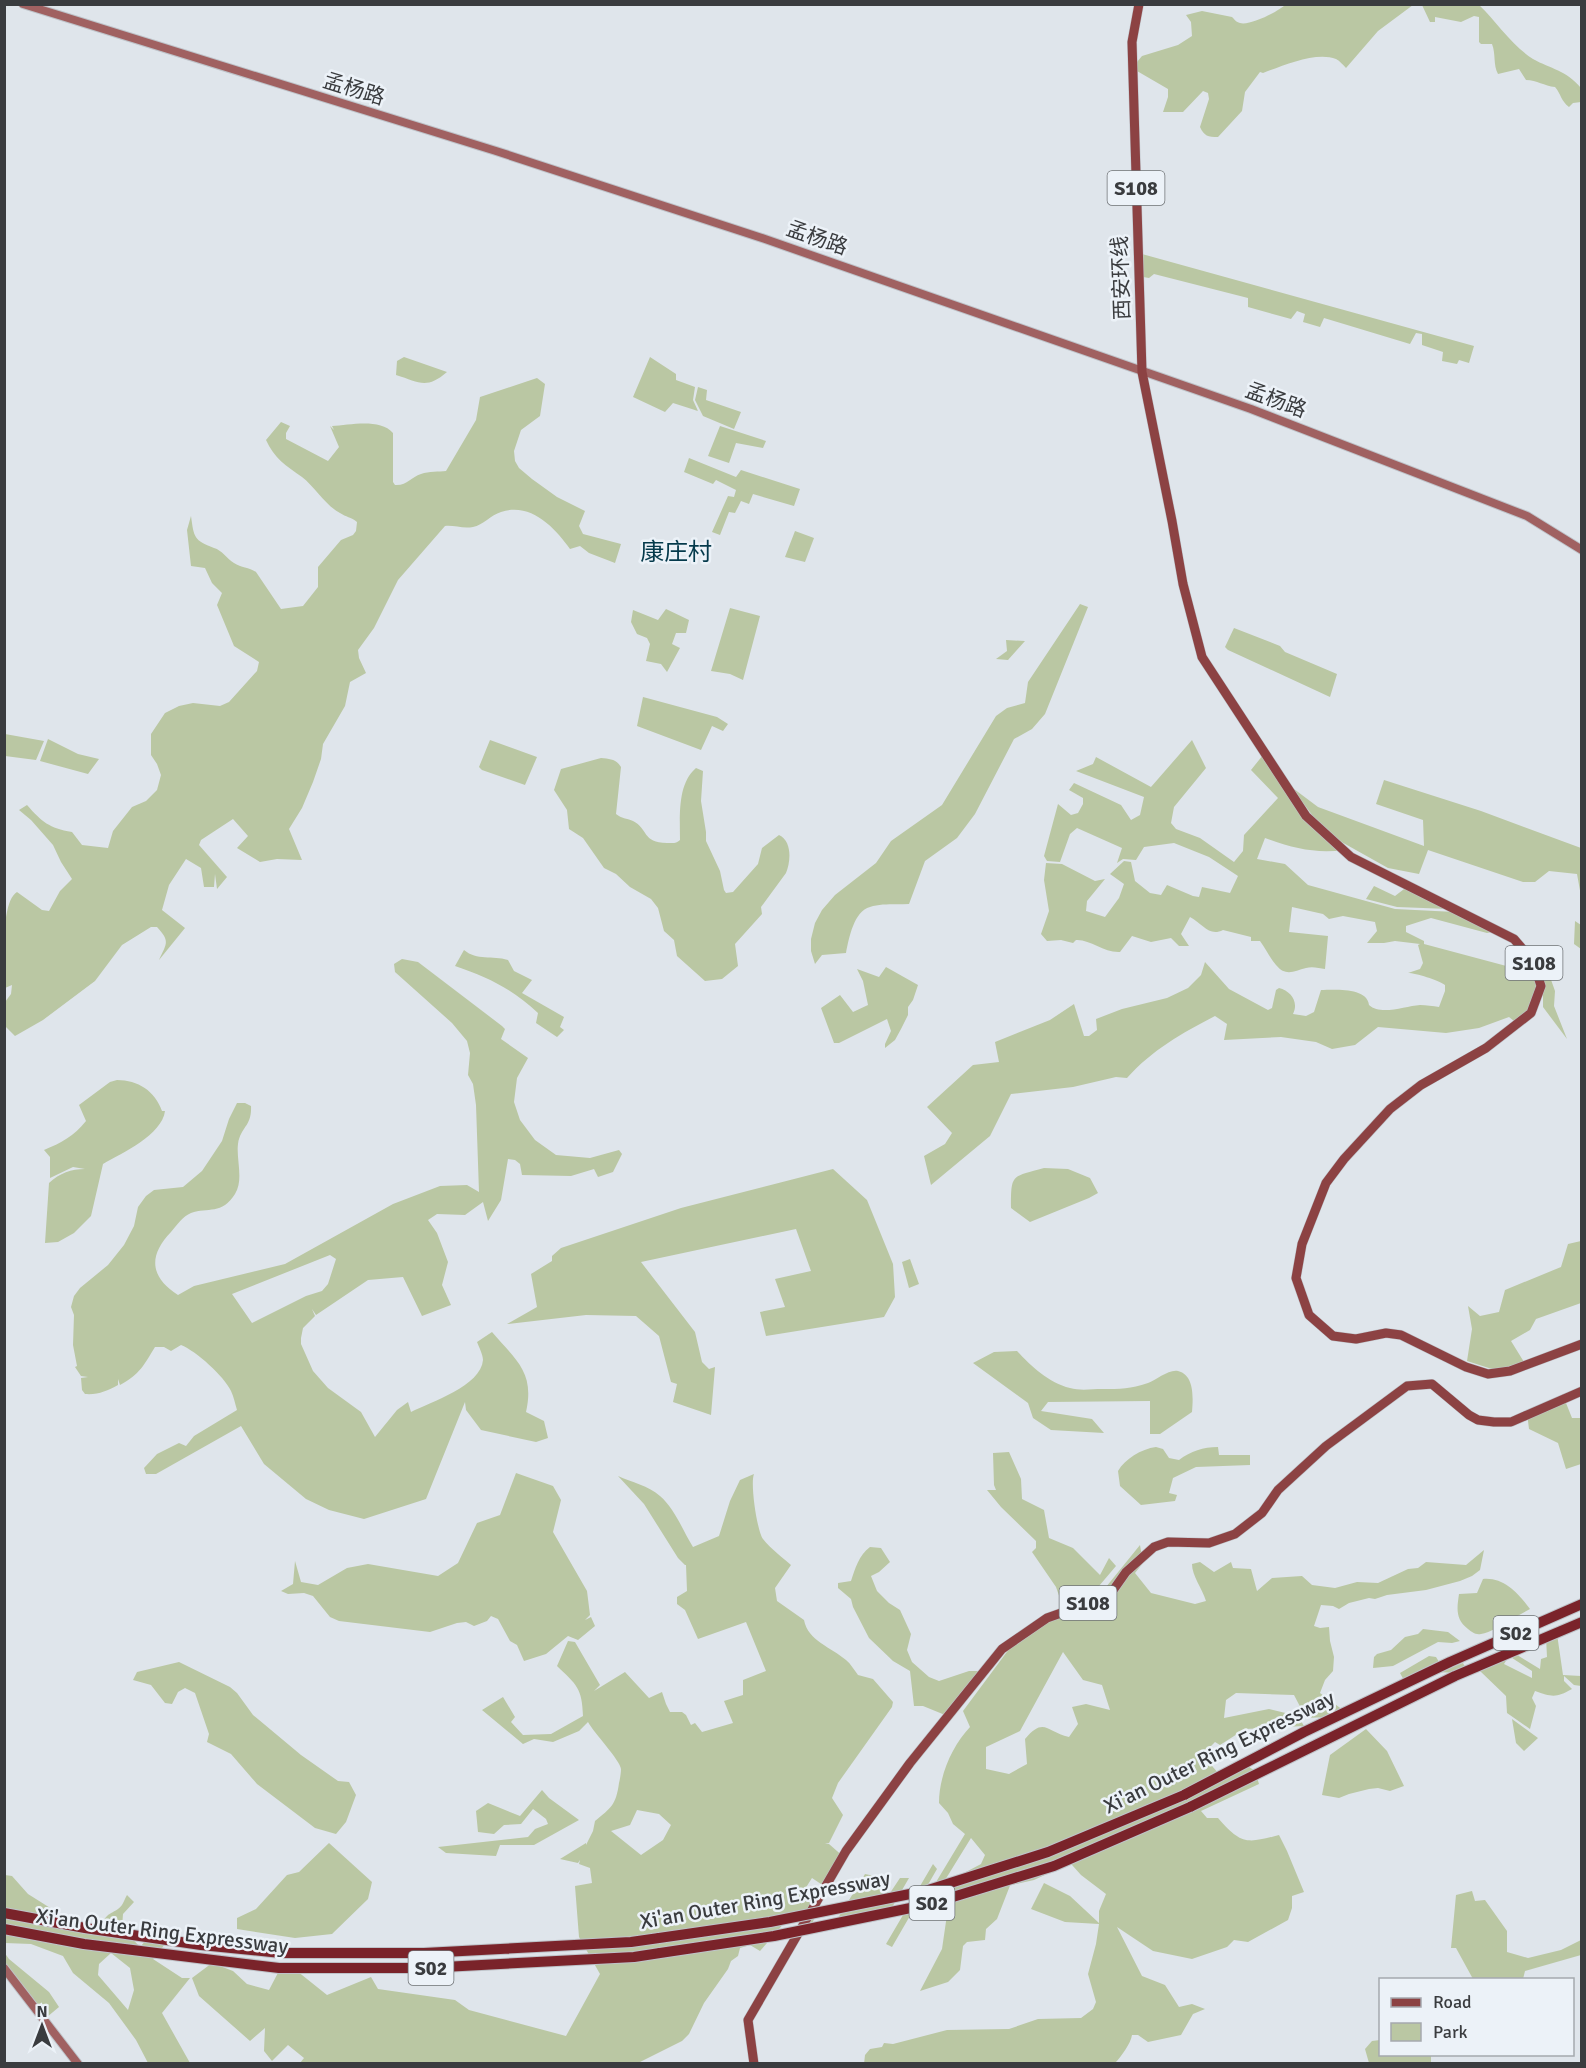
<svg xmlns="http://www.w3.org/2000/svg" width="1586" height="2068" viewBox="0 0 1586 2068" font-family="Signika,'Noto Sans SC',sans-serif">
<rect width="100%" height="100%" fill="#dfe5eb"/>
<!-- green -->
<path fill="#bac7a3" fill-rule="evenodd" d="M1285 5H1413L1378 31 1346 68C1343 65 1340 61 1336 59 1316 51 1282 66 1263 73L1260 72 1245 92 1242 111 1218 137C1208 137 1204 136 1200 127L1209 99 1208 93 1203 91 1183 112H1163L1168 97V89L1137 71V62L1142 56 1178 45 1192 36 1191 22 1186 15 1202 11 1232 17C1235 20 1236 22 1240 23 1250 26 1279 11 1285 5Z
M1422 5H1479C1497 22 1511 45 1533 59 1551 69 1566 70 1581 88V102L1573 103 1569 107C1561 101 1561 94 1555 87 1544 86 1537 80 1526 80L1519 69 1498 74C1493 65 1496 54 1492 44H1481L1479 42V17L1474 16 1461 22 1435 17V22H1430Z
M1142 254 1474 346 1469 363 1459 360 1457 364 1442 361 1443 352 1422 345V334L1416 333 1410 344 1324 318 1320 327 1303 322 1305 314 1297 311 1291 319 1248 307V298L1154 274 1149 278 1143 277Z
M404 357 447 372C426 390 419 382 396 375L397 361Z
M650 357 676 374V380L695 387 693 400 698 411 673 403 665 412 633 397Z
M537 378 545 384 540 416 521 430 514 451 515 461 519 468 532 479 557 497 585 511 579 526 583 534 621 544 615 563 589 553 580 546 570 549C555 528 531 502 501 512 491 515 483 525 473 527 463 529 454 525 445 526L398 580 374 628 358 650 359 658 366 673 350 682 345 706 323 744 321 759 313 782 302 808 289 829 302 860 277 859 260 862 237 848 248 836 233 819 201 840 199 845 227 877 217 889 215 874 214 887H204L201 868 186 859 169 885 162 910 185 928 159 960C167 943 170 941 157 927H151L122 945 95 981 43 1020 15 1036 5 1026V1002L11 994 12 985 5 988C4 968 0 902 17 892L42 910 49 911 60 891 72 879 61 862 53 845 31 820 19 810 27 805C42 822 49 828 72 832L82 845 108 848 113 831 132 807 146 801 157 790 161 775 157 764 151 755V734L165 713 179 706 193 703 220 706 229 702 257 671 259 662 234 646 217 605 222 593 212 583 205 568 191 566 187 530 191 516C194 538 194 540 214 548 222 550 227 559 234 563 241 568 249 567 256 572L281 609 303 606 318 587V567L341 540 353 535 356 531 357 522C351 517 346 517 340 513 325 505 315 487 302 477 286 466 274 458 266 440L281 422 290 426 286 433V439L328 461 339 447 330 426 334 430 332 426C350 425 380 418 393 433V482L395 485C407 486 411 477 421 474 429 471 439 472 446 471L476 420 480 397Z
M698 387 707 390 706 400 741 412 734 429 703 416 695 400Z
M720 426 766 441 763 448 736 443 729 463 708 456Z
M689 458 736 477 741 470 800 489 794 506 753 494 749 504 741 501 735 513 729 512 720 535 712 532 728 496 734 497 736 490 716 480 713 484 684 472Z
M795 531 814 538 805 562 785 557Z
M1080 604 1088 607 1045 714 1032 729 1014 739 975 814 957 838 925 861 909 904C897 905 882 903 870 907 854 911 849 938 846 953L822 955 815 964 811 951V939L815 923 822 910 835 895 876 863 891 841 942 805 996 716 1007 708 1025 703 1028 682Z
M730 608 760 616 743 680 730 674 711 671Z
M666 609 689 620 686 633H676L672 644 680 648 667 672 661 664 646 661 650 644 647 638 637 634 631 622 633 610 658 620Z
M1234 628 1280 646 1285 652 1337 674 1330 697 1228 650 1225 647Z
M1006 640 1025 641 1008 660 996 659 1007 651Z
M643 697 717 717 728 724 723 731 712 726 701 750 637 726Z
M5 734 44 741 36 760 5 756Z
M48 739 78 754 99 759 88 774 40 761Z
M490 740 537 757 525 785 482 770 479 767Z
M1192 740 1206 768 1174 807 1171 823 1176 829 1200 838 1234 862 1243 851 1244 835 1278 798 1251 770 1263 755 1308 821 1344 850C1316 854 1292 848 1265 838L1257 859 1285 864 1308 885 1395 909 1455 912 1492 932 1487 933 1431 918 1406 926V932L1424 941V944L1536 974 1537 1003 1519 1025 1509 1017 1479 1028 1446 1033 1378 1027 1355 1045 1332 1049 1316 1042 1281 1037 1224 1040 1227 1024 1215 1016C1182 1033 1152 1050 1127 1078L1116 1077 1073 1087 1011 1094 990 1136 931 1185 924 1156 945 1144 952 1133 927 1107 973 1065 999 1062 995 1042 1050 1020 1074 1004 1084 1036H1089L1097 1030 1096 1019 1122 1009 1167 998 1188 988 1201 975 1205 962 1229 989 1268 1010 1272 1008 1276 990 1279 988C1291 991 1299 1002 1293 1014L1306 1016 1314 1012 1321 990C1334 990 1367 987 1369 1005 1381 1016 1405 1006 1420 1005 1426 1005 1433 1006 1439 1007L1445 991V985C1438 980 1416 973 1408 973L1420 969 1423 963 1418 945 1420 944 1395 941 1384 943H1367L1377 931 1375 922 1343 916 1329 919 1323 914 1292 907 1289 932 1328 936 1325 969C1319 968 1312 966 1306 968 1294 971 1286 977 1276 965 1270 958 1266 949 1260 941H1251V937L1223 930C1209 937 1203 924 1190 917L1181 934 1189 946H1179L1171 938 1151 942 1132 936 1120 952C1104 953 1090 939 1076 940L1073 943 1061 940 1047 941 1041 934 1049 911 1044 880 1046 863 1062 864 1095 881 1105 879 1087 901 1086 911 1105 917 1119 898 1124 884 1110 874 1124 861 1131 862 1135 881 1150 893 1161 895 1167 885 1193 896 1199 897 1202 887 1230 893 1238 876 1209 857 1174 843 1144 847 1136 860 1123 859 1117 863 1122 848 1077 828 1070 834 1060 862 1047 861 1044 856 1058 804 1071 815 1078 813 1083 804V798L1069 790 1074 783 1121 805 1131 820 1140 815 1144 797 1076 771 1093 764 1096 757 1151 787Z
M601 758C610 759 616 759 621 767L616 814C622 819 626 818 633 821 648 828 642 843 667 843 673 843 676 844 680 840 680 817 677 784 696 768L703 771 701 801 706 832V841L720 871 724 890 726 893 733 892 758 864 762 848 779 835C792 841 791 861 786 873L761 907 762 914 735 944 738 966 722 979 705 981 677 956 674 940 664 931 658 908 651 899 630 887 616 874 604 868 583 838 569 829 567 810 554 790 561 769Z
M1384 780 1481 811 1581 848V896L1577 874 1549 871 1535 882H1523L1428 850 1419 874 1388 868 1338 840 1319 824 1290 786 1318 807 1424 846 1423 820 1376 804Z
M1374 886 1395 896 1408 886 1450 909 1397 907 1366 899Z
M1575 921 1581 925V949L1574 944Z
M464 950C477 961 492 955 508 960L514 971 532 980 522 993 564 1017 560 1027 564 1030 557 1037 536 1023 538 1013C512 989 488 977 455 966Z
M1532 955 1544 960 1555 991 1554 1006 1567 1039 1543 1007V977Z
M402 959 418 962 502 1026 505 1029 501 1039 528 1058 517 1078 514 1102 520 1120 535 1140 556 1155 590 1158 619 1150 622 1154 613 1172 598 1177 594 1169 571 1176 522 1175 520 1164 515 1160 508 1159 501 1200 488 1221 483 1202 465 1215 437 1214 428 1220 437 1233 448 1262 442 1285 451 1305 422 1316 403 1277 368 1280 316 1315 312 1309 315 1316 303 1328 301 1338V1344L313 1371 328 1388 361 1412 375 1437 397 1410 408 1402 411 1412C431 1402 481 1386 483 1360 483 1355 479 1347 477 1342L492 1332C516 1360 535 1372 526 1412L544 1421 548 1438 536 1442 481 1430 466 1410 465 1402 426 1499 364 1519 329 1510 306 1499 264 1464 241 1426 156 1474H146L144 1468 157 1454 179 1443 186 1446 194 1436 237 1410C235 1404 234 1397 231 1391 224 1376 196 1351 181 1345L171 1351 164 1347H155C144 1365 140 1374 120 1385L118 1379V1385C107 1391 98 1395 85 1394L82 1390 81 1378 88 1377 81 1376 75 1367 77 1366 73 1345 74 1315 71 1307 74 1296 80 1288 108 1265 124 1245 134 1226 138 1207 146 1196 154 1190 183 1187 202 1171 222 1141 229 1119 237 1103H245L251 1106C252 1127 241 1126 238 1144 236 1159 244 1180 235 1194 222 1215 208 1207 191 1213 183 1216 177 1225 171 1232 148 1256 150 1277 178 1295L194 1286 285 1264 393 1204 440 1186 467 1185 479 1192 476 1105 473 1084 468 1075 470 1053 467 1041 452 1023 395 972 394 964ZM330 1255 336 1259 328 1284 322 1291 306 1296 252 1323 232 1294Z
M886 967 918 985 913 1000 908 1007V1015L901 1029 895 1040 885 1048V1044L891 1031 887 1019 839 1043H834L821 1008 840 995 853 1012 868 1005 863 981 857 969 879 977Z
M117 1080C138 1080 155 1091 162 1111H170H165C162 1135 122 1153 103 1164L91 1216 74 1233 58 1242 45 1243 49 1183C60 1173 71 1169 85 1169L73 1167 50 1178V1157L44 1150C61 1143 74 1136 86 1121L79 1105 110 1082Z
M1044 1168 1068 1169 1090 1178 1098 1193 1089 1198 1030 1222 1011 1208C1011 1174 1011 1177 1044 1168Z
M833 1169 867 1200 893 1264 895 1297 884 1317 766 1336 760 1312 785 1307 775 1279 811 1271 796 1229 641 1262 695 1332 702 1362 709 1369 715 1367 711 1415 673 1402 677 1384 671 1382 659 1336 636 1316 586 1315 507 1324 537 1307 531 1274 552 1261V1256L561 1248 681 1208Z
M1581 1241V1303L1536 1319 1530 1330 1511 1341 1524 1362 1495 1370 1467 1361 1472 1329 1468 1306 1480 1316 1499 1312 1505 1290 1561 1267 1568 1244Z
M910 1259 919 1284 909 1288 902 1262Z
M1017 1351C1031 1366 1049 1383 1070 1388 1080 1391 1092 1389 1102 1389 1121 1389 1130 1389 1148 1383 1156 1380 1169 1369 1178 1371 1195 1375 1193 1399 1192 1412L1160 1434H1150V1401L1048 1402 1041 1411 1092 1419 1104 1433 1051 1430 1033 1418 1028 1403 973 1363 994 1352Z
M1564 1398 1572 1418H1581V1464L1566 1469 1558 1443 1529 1429 1527 1413Z
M1156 1447 1163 1449 1169 1458 1179 1460C1191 1451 1203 1447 1218 1447L1219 1455H1250V1465L1196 1467 1173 1478 1169 1493 1177 1495 1175 1501 1141 1505 1120 1486 1118 1471C1125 1459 1141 1449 1156 1447Z
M1009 1452 1021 1479 1022 1499 1044 1510 1049 1538 1073 1548 1100 1575 1109 1558 1116 1566 1099 1586 1063 1607 1056 1587 1032 1552 1036 1548V1541L1001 1507 987 1490H996L994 1485 993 1453Z
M516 1473 553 1486 561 1500 553 1532 587 1591 590 1615 585 1620 591 1617 595 1626 578 1640 568 1636 546 1654 524 1661 517 1645 510 1641 498 1619 491 1616 487 1621 474 1626 466 1622 457 1623 430 1632 339 1621 330 1617 313 1596 304 1593 288 1594 281 1591 293 1584 295 1561 301 1582 318 1585 347 1568 368 1564 438 1576 458 1563 477 1523 500 1515Z
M754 1474C750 1483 757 1531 763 1539 771 1549 782 1557 791 1565L775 1588 777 1601 804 1620C808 1641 831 1647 846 1660 851 1664 854 1670 858 1675L873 1679 893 1702 892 1707 838 1783 832 1798 843 1815 829 1843 825 1844H829L845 1858 827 1888 812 1878 805 1889 821 1903 811 1926 792 1914 760 1951 750 1945 740 1948 738 1956 731 1961 728 1969 704 2003 689 2034 682 2041 638 2063H300L304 2058 288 2045 272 2061 264 2051 265 2028 250 2041 199 1996 192 1978 212 1963 233 1971 247 1984 269 1990 281 1967H292L327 1995 371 1977 378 1989 455 2000 469 2010 566 2036 600 1974 579 1937 575 1886 592 1883 590 1868 579 1864 580 1860 578 1863 560 1859 586 1843V1845L593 1831 595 1821C611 1808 616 1805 619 1783 620 1779 621 1773 621 1769 620 1760 594 1733 588 1722L579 1731 553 1742 534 1739 523 1744 482 1710 503 1697 515 1717 511 1722 523 1735 551 1734 583 1716C582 1688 577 1685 557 1666L568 1641 575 1642 600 1685 594 1691 625 1672 649 1698 662 1692 666 1704 670 1712H682L686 1715 691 1725 695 1723 702 1732 733 1723 724 1701 743 1695V1680L766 1671 746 1622 698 1639 685 1610 677 1604V1597L687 1591 686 1565H685L678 1558 644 1504 618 1476C631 1482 649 1486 660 1496 675 1509 683 1531 693 1547L719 1536 730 1501 740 1480ZM637 1810 659 1814 671 1825 663 1840 641 1855 611 1831 630 1825Z
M1140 1545 1143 1563 1135 1573 1151 1593 1195 1604 1206 1601C1202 1588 1192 1576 1192 1564L1200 1562 1214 1572 1231 1562 1233 1568 1251 1569 1257 1591 1272 1578 1302 1576 1312 1585 1335 1588 1357 1582 1378 1583 1408 1569 1418 1568 1426 1562 1466 1565 1484 1550 1480 1570 1472 1576 1460 1581 1426 1590 1387 1595 1375 1599 1369 1598 1349 1603 1339 1609 1333 1606 1321 1605 1314 1626 1320 1628 1329 1627 1330 1641 1334 1657 1333 1671 1325 1680 1320 1693 1351 1716 1306 1718 1294 1695 1236 1693 1226 1700 1224 1718 1269 1709 1298 1716 1304 1726 1245 1729 1220 1745 1215 1742 1208 1749 1206 1759 1219 1774 1242 1762 1255 1771 1259 1784 1201 1811 1207 1818H1218C1241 1844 1246 1844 1279 1835L1287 1851 1304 1892 1292 1896V1908L1288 1920 1248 1942 1234 1940 1227 1947 1192 1959 1153 1951 1117 1927 1142 1976 1165 1985 1179 2007 1192 2004 1205 2009 1193 2014 1181 2035 1148 2042 1138 2035H1132C1131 2043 1121 2057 1115 2063L864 2064 865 2055 870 2049 882 2047 884 2043 893 2044 947 2030 1009 2029 1038 2019 1081 2018 1093 2009 1096 2002 1088 1974 1096 1944 1099 1924 1065 1922 1031 1909 1044 1883 1070 1896 1099 1923V1911L1106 1894 1081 1875 1064 1856 1051 1872 1034 1880 1011 1885V1883L997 1919 986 1929 985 1940 967 1942 963 1946 960 1970 948 1982 920 1991 942 1949 950 1894 964 1873 981 1864 985 1855 971 1838 929 1906 921 1907 965 1834 953 1824 948 1813 939 1803C939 1776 952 1746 970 1727L963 1711 1015 1641 1102 1592ZM1063 1652 1083 1680 1102 1685 1110 1710 1086 1704 1072 1707 1078 1724 1069 1737C1047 1732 1044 1716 1025 1739L1027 1764 1009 1774 986 1769V1747L1020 1731Z
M870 1547 881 1548 890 1562 879 1572 871 1576 877 1591 889 1603 900 1610 911 1634 907 1650 912 1662 929 1677 939 1681 969 1671H985L950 1717 923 1706H914L910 1671 893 1661 869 1638 853 1607 851 1599 838 1588V1583L851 1581C855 1569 859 1555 870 1547Z
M1483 1579C1504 1577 1519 1594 1530 1609L1512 1619 1509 1617 1512 1620C1502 1624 1490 1633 1481 1634 1475 1635 1472 1632 1468 1629 1455 1619 1457 1608 1459 1594L1477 1593Z
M1423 1629 1448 1632 1460 1641 1452 1643 1438 1642 1393 1666 1373 1668 1374 1657 1377 1654 1391 1650 1405 1637 1418 1634Z
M1557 1634 1563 1675 1581 1676V1686L1574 1685 1564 1676V1681L1572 1689C1556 1698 1552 1697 1535 1691L1532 1698 1536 1706 1530 1729 1507 1713 1506 1696 1480 1671 1514 1653 1540 1669 1541 1659 1547 1657 1546 1637ZM1509 1656 1532 1671V1678L1504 1664Z
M1429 1656 1436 1657 1444 1670 1463 1663 1468 1673 1429 1672 1406 1684 1400 1673Z
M179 1662 230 1687 237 1693 253 1715 301 1755 338 1781 349 1782 356 1795 346 1822 336 1834 315 1828 257 1784 231 1754 207 1742 209 1734 195 1693 185 1688 178 1692 172 1704 165 1703 151 1685 133 1680 137 1672Z
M1512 1719 1538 1738 1524 1751 1516 1743Z
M1366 1729 1387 1751 1404 1786 1390 1791 1378 1788 1369 1789 1349 1794 1339 1798 1322 1795 1330 1755Z
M542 1790 549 1798 579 1820 534 1845H500L496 1856 446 1853 438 1847 528 1837 535 1829 548 1824 546 1819 533 1809 521 1824 504 1825 494 1834 478 1832 476 1811 488 1803 520 1816Z
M329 1843 372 1882 368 1899 332 1934 295 1938 237 1929V1918L256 1909 287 1875 299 1872Z
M933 1864 937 1869 892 1947 886 1944Z
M865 1874 879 1877 876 1883 890 1893 900 1878H909L887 1916 838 1918Z
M5 1875 12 1876 28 1894 63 1916 83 1934 102 1928C104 1911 114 1915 122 1905 124 1902 125 1898 127 1895L134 1902 123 1914 122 1928 140 1947 157 1928 169 1939 153 1959 182 1978H190L162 2013 190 2063H148L136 2040 109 2003 73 1973 63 1956 31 1944 5 1943ZM111 1953 130 1968 134 1990 128 2010 98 1975 99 1964Z
M1472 1891 1475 1901 1485 1900 1507 1931V1952L1528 1958 1561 1950 1581 1940V1955L1525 1971 1523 1979H1473L1456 1948H1451L1456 1895Z
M4 1952 9 1959 49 1992 59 2007 47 2017 5 1968Z
M1380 2040V2054L1431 2055V2062L1369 2063 1365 2049 1372 2041Z"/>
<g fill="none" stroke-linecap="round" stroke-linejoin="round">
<!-- secondary casing -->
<g stroke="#bec3c9" stroke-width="10">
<path id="secondary" d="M23 4 496 151 765 239 1251 409 1527 516 1582 550
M4 1968 78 2064"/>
</g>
<!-- primary casing -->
<g stroke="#bec3c9" stroke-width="10">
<path id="primary" d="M1139 4 1132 42 1142 372 1172 521 1183 584 1202 657 1306 816 1351 857 1514 939 1533 961 1541 986 1531 1013 1486 1048 1421 1085 1390 1109 1344 1159 1326 1183 1302 1244 1296 1278 1309 1315 1333 1336 1356 1339 1386 1333 1401 1335 1466 1367 1488 1374 1510 1371 1582 1344
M754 2064 748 2020 846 1851 910 1763 1002 1649 1047 1618 1109 1596 1126 1572 1154 1547 1168 1542 1209 1543 1235 1534 1262 1513 1278 1490 1326 1446 1407 1386 1432 1384 1469 1415 1478 1420 1494 1422H1511L1582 1391"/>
</g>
<!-- highway casing -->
<g stroke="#bec3c9" stroke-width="12">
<path id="highway" d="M1184 1795 1304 1732 1450 1662 1582 1604
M1190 1807 1455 1676 1582 1622
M4 1913 85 1928 201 1945 281 1953H424L631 1942 659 1938
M4 1929 84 1944 279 1968H424L634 1957 660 1953"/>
</g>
<!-- secondary -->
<use href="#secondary" stroke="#a06161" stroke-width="8"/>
<!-- primary -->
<use href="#primary" stroke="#8c4243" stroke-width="9"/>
<!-- highway -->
<use href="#highway" stroke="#7a232a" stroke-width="10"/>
<!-- highway-bridge casing -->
<g stroke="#bec3c9" stroke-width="12" stroke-linecap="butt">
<path id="highway-bridge" d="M659 1938 770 1922 925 1891 1048 1852 1184 1795
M660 1953 774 1936 930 1904 1054 1866 1190 1807"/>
</g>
<!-- highway-bridge -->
<use href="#highway-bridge" stroke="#7a232a" stroke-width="10"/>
</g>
<g text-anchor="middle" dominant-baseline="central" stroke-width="5" stroke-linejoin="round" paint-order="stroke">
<!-- shield labels -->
<g fill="#ecf2f8" stroke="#6f7376" stroke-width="1.5">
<rect x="1107.5" y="171" width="57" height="34" rx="4.5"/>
<rect x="1505.5" y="946" width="57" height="34" rx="4.5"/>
<rect x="1059.5" y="1586" width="57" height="34" rx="4.5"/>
<rect x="1493.5" y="1616" width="45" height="34" rx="4.5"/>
<rect x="909.5" y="1886" width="45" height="34" rx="4.5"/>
<rect x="408.5" y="1951" width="45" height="34" rx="4.5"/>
</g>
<g font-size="20" font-weight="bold" fill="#3a3c3f">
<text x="1136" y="188">S108</text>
<text x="1534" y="963">S108</text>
<text x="1088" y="1603">S108</text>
<text x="1516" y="1633">S02</text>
<text x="932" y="1903">S02</text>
<text x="431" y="1968">S02</text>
</g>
<!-- street labels -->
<g font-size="21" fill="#3a3c3f" stroke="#ecf2f8">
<text transform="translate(354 89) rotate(17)">孟杨路</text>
<text transform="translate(817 238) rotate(19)">孟杨路</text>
<text transform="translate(1121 278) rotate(-92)">西安环线</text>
<text transform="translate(1276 400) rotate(20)">孟杨路</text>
<text transform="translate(1219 1752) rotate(-26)">Xi'an Outer Ring Expressway</text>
<text transform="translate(765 1900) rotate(-10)">Xi'an Outer Ring Expressway</text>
<text transform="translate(162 1931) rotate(7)">Xi'an Outer Ring Expressway</text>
</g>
<!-- quarter labels -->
<g font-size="24" fill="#053a4c" stroke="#ecf2f8">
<text x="676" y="552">康庄村</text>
</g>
</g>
<!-- border -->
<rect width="1586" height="2068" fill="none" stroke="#3a3c3f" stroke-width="12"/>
<!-- legend -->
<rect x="1379" y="1978" width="195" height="78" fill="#ecf2f8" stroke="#a5a9ae" stroke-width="1.5"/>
<rect x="1391" y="1998" width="30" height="9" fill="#8c4243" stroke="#a5a9ae" stroke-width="1.5"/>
<text x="1433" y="2008" font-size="18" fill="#3a3c3f">Road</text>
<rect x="1391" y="2023" width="30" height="18" fill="#bac7a3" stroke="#a5a9ae" stroke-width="1.5"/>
<text x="1433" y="2038" font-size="18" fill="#3a3c3f">Park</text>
<!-- north arrow -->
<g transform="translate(42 2026)" stroke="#ecf2f8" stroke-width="4.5" paint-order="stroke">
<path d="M0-4.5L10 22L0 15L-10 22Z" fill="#3a3c3f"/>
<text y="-9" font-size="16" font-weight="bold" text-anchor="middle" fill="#3a3c3f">N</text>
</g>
</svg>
